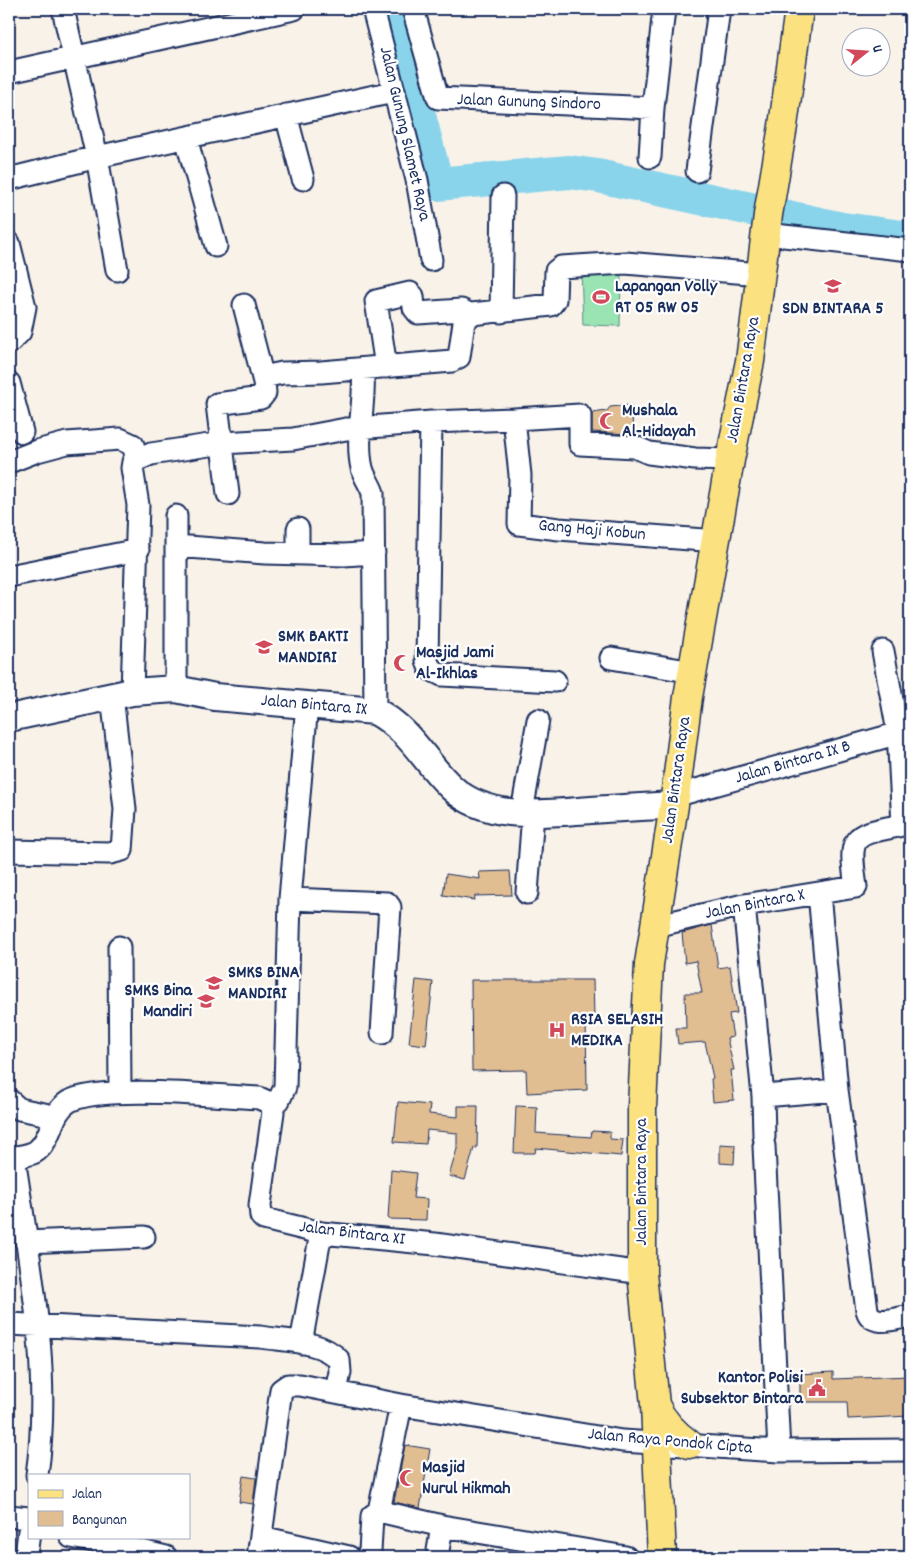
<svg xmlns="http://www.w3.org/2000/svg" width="919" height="1566" viewBox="0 0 919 1566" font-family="Dekko,sans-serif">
<rect width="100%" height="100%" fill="#f9f2e9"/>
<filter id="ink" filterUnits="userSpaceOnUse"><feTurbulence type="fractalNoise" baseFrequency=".02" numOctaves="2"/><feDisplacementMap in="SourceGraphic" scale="10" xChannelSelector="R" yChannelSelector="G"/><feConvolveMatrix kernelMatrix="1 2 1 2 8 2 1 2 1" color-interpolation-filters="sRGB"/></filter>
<g filter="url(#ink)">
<!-- green -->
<path fill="#9ae3b2" stroke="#5a8988" d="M581 269H621L620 326 583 325Z"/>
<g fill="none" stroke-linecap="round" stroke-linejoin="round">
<!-- river -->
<path stroke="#8ad4eb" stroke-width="34" d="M391 9 437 184 569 172 598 176 843 229 910 238"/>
</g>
<!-- building -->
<path fill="#e1bd92" stroke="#1b2f5e" d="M631 405 633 429 628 430V434L592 432V413L607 411 610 407Z
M510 871 512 895 475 896 474 900 443 895 446 874 480 879 479 872Z
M712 925 718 968 730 966 737 1013 729 1014 733 1037 727 1038 734 1070H731L734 1100 713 1102 711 1079 713 1078 705 1042 678 1044 676 1028H686L685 993H702L696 961 685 963 682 933Z
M416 980 433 982 426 1045 409 1043Z
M471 980H593L594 1016 586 1017 587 1090 527 1093 526 1070 472 1071Z
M398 1102 430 1105 429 1114 458 1117V1106H478L477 1148H474L465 1180 449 1176 457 1149V1133L427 1130 426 1144 394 1142Z
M516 1106 537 1107 536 1133 591 1137 592 1131 610 1132V1139L623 1140 621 1156 536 1148 535 1153H514Z
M720 1144 735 1145 734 1164 720 1163Z
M391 1170 416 1173 413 1198 427 1199 426 1220 388 1219Z
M833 1372V1379L910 1376V1416L848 1419 847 1402H800V1374Z
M405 1445 430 1449 420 1508 394 1502Z
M243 1476 256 1478 253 1504 239 1502Z"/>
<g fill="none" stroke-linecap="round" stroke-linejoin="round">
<!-- minor casing -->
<g stroke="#1b2f5e" stroke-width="25">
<path id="minor" d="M63 9 97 157 393 92
M373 9 417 180 431 260
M413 9 438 98 653 108
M9 72 294 9
M286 115 303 179
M186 138 216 246
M650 157 653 108 664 9
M697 171 719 9
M9 179 97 157 117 270
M766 234 910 250
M9 243 25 307 20 332 9 343
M244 305 264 382
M501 312 503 196
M386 367 376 301 410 293 413 296 414 308 418 313 461 310 471 315
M363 369C366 400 355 439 362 468 364 477 370 484 373 493L375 711
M9 383 22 432
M431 422 514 419
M9 462 37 451 67 443 120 439 133 445 137 459
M228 494 217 404 261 398 265 393 264 382 268 376 282 373 321 372 452 361 459 357 464 322 472 314 551 305 555 300 556 271 561 267 625 263 761 274
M176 516V689
M298 529V554
M717 541 559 529 519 524 520 475 514 419 580 415V444L635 447 649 453 695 459 730 460
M176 546 265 553 344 555 374 553
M9 576 138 550
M611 658 693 672
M132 692 138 505 132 468 133 462 151 454 222 443 293 439 346 429 431 422 427 661 430 669 442 675 555 681
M675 796 910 730
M522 812 538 720
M9 851 110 853 122 850 125 809 112 696
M527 893 533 813
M819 893 837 1090 867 1310C872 1328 897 1318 910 1316
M290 899 387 903 390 907 382 1033
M744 905 763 1096 764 1137
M654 923H668L744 905 856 887C848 833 852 835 903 825L898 732 883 651
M119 947 120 1092
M763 1096 837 1090
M9 1100 19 1109 54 1116
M270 1103 279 1100 285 1087 290 899 307 704
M764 1146 779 1451
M14 1157C29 1262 52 1369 37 1475
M9 1158C17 1157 27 1156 35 1152 52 1141 50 1114 68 1102 98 1084 219 1096 259 1098L270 1103 273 1112 260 1205 261 1216 264 1219 321 1233 435 1244 642 1273
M26 1242 144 1237
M9 1324 260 1337C286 1341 321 1340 339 1360L340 1372 336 1392
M301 1343 321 1233
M379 1511 401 1405
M9 1516 29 1518
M71 1537 120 1546 166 1557
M261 1537 349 1557
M26 1557 29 1531
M258 1557 280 1397 281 1390 288 1385H300L401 1405 622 1441 779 1451 910 1450
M367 1557 370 1552 372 1516 379 1511 442 1526 626 1557
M437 1557 442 1526"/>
</g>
<!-- tertiary casing -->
<g stroke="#1b2f5e" stroke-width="30">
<path id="tertiary" d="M9 718 132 692 176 689 215 697 375 711C413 732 423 761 452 788 489 822 546 813 591 810 619 808 646 807 674 805"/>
</g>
<!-- primary casing -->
<g stroke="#1b2f5e" stroke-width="31">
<path id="primary" d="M655 1405C663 1422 675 1434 689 1444
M662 1557 655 1405 642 1273V1107L649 964 674 805 688 697 730 460 750 361 768 215 783 126 799 9"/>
</g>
<!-- minor -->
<use href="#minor" stroke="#fff" stroke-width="21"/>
<!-- tertiary -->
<use href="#tertiary" stroke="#fff" stroke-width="26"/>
<!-- primary -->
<use href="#primary" stroke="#fbe180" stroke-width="28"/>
</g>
</g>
<!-- icons -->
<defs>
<g id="school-bare" transform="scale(1.35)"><path d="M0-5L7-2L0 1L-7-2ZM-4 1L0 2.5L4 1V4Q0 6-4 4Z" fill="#d1495b" stroke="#fff" stroke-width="2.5" paint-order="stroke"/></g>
<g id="stadium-bare" transform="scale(1.35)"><path d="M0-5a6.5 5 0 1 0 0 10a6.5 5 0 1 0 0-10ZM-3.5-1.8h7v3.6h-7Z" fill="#d1495b" stroke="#fff" stroke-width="2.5" paint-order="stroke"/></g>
<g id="mosque-bare" transform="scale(1.35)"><path d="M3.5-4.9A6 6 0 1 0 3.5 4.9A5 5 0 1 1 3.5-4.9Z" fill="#d1495b" stroke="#fff" stroke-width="2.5" paint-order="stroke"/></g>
<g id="hospital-bare" transform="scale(1.35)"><path d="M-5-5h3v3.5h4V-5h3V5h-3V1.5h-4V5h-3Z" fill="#d1495b" stroke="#fff" stroke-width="2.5" paint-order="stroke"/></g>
<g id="civic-bare" transform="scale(1.35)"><path d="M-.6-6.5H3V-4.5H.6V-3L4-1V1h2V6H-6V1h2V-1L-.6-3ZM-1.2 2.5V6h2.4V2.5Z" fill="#d1495b" stroke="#fff" stroke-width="2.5" paint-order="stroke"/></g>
</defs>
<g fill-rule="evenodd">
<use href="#school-bare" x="833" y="286"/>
<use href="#stadium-bare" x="601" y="297"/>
<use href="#mosque-bare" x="608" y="421"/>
<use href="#school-bare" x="264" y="647"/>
<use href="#mosque-bare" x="402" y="663"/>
<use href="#school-bare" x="214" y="983"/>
<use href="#school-bare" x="206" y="1001"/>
<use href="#hospital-bare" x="557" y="1030"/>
<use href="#civic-bare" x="817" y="1388"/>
<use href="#mosque-bare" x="408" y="1478"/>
</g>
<g text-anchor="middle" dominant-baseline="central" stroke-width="4.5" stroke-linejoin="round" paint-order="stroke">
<!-- street labels -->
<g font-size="18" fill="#1b2f5e" stroke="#fff">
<text transform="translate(529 103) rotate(2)">Jalan Gunung Sindoro</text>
<text transform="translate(404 134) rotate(77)">Jalan Gunung Slamet Raya</text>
<text transform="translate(744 380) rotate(-80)">Jalan Bintara Raya</text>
<text transform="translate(592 531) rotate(5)">Gang Haji Kobun</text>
<text transform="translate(314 706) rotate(5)">Jalan Bintara IX</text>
<text transform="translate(793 763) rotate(-16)">Jalan Bintara IX B</text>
<text transform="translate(677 780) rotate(-82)">Jalan Bintara Raya</text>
<text transform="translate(755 905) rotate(-11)">Jalan Bintara X</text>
<text transform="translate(642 1182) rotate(-90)">Jalan Bintara Raya</text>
<text transform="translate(352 1234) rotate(7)">Jalan Bintara XI</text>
<text transform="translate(670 1442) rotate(5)">Jalan Raya Pondok Cipta</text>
</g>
<!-- poi labels -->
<g font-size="18" font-weight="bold" fill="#1b2f5e" stroke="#fff" text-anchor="start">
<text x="615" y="287">Lapangan Volly<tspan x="615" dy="21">RT 05 RW 05</tspan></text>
<text x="833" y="309" text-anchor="middle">SDN BINTARA 5</text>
<text x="622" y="411">Mushala<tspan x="622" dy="21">Al-Hidayah</tspan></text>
<text x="278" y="637">SMK BAKTI<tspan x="278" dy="21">MANDIRI</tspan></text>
<text x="416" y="653">Masjid Jami<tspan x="416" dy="21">Al-Ikhlas</tspan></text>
<text x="228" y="973">SMKS BINA<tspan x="228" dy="21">MANDIRI</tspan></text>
<text x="192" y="991" text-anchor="end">SMKS Bina<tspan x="192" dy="21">Mandiri</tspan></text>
<text x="571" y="1020">RSIA SELASIH<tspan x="571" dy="21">MEDIKA</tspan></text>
<text x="803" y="1378" text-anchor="end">Kantor Polisi<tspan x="803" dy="21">Subsektor Bintara</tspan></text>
<text x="422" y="1468">Masjid<tspan x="422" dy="21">Nurul Hikmah</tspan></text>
</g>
</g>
<!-- margin -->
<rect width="919" height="1566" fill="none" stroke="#fff" stroke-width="30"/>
<rect x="15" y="15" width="889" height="1536" fill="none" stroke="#1b2f5e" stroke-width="2" filter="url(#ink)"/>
<!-- legend -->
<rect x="28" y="1474" width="162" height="65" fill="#ffffff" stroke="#a4acbf"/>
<rect x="38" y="1490" width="25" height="8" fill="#fbe180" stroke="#a4acbf"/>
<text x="72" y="1498" font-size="15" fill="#1b2f5e">Jalan</text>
<rect x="38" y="1511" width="25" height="15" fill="#e1bd92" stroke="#a4acbf"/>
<text x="72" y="1524" font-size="15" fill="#1b2f5e">Bangunan</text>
<!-- north arrow -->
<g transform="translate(866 52) rotate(73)"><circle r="24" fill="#ffffff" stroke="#a4acbf"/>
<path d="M0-4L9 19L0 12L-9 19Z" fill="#d1495b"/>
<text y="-8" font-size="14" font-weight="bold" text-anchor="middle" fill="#1b2f5e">U</text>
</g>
</svg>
